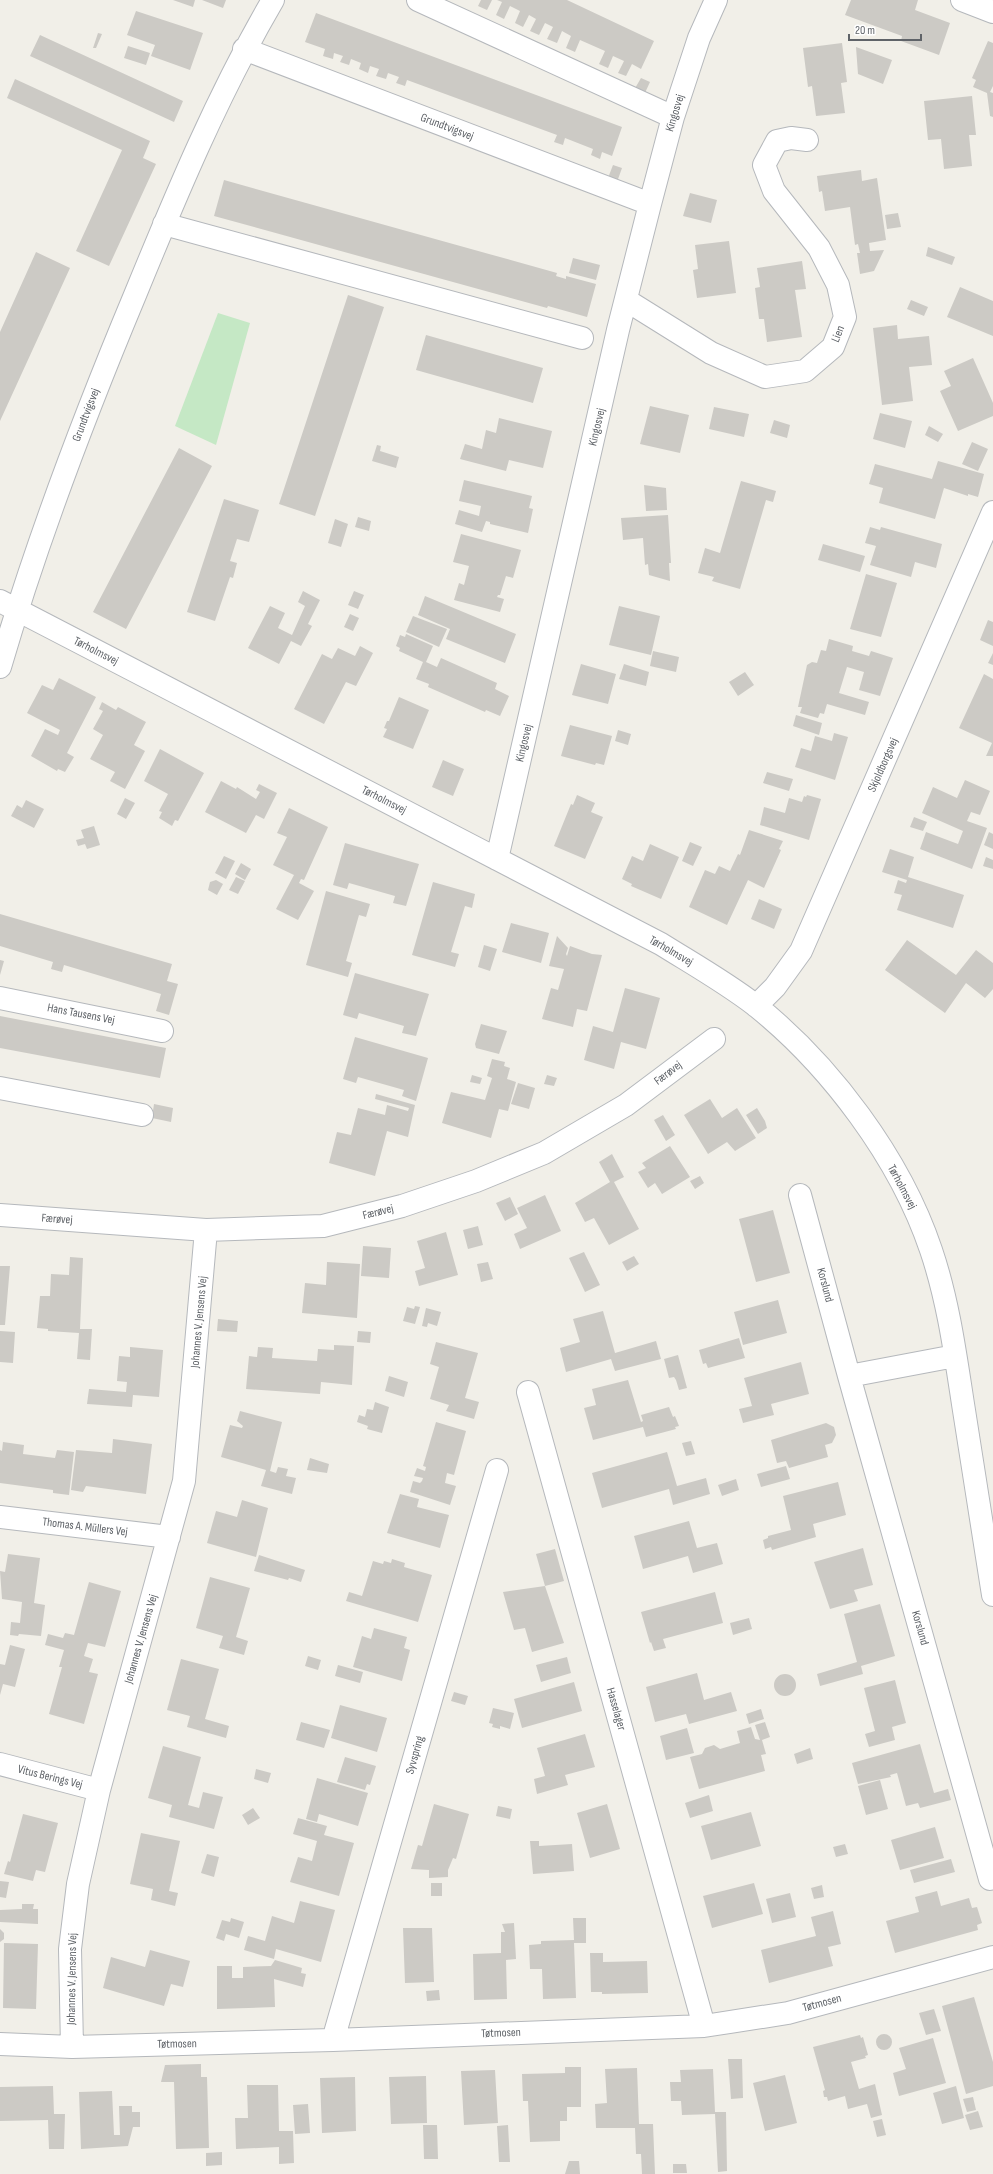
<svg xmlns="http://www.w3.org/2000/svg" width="993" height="2174" viewBox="0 0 993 2174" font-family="'Sofia Sans Condensed',sans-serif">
<rect width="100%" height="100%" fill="#f1efe8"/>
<!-- green -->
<path fill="#c5e8c5" d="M218 313 250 323 216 445 175 426Z"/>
<!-- building -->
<path fill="#cccac5" d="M173 0H195L193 7Z
M202 0H226L223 8Z
M481 0H492L487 10 478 6Z
M497 0H567L654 41 641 69 632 64 626 76 618 73 624 61 613 56 608 68 599 64 605 51 580 40 575 52 566 48 571 36 562 31 557 43 547 39 553 27 545 23 539 35 530 31 536 19 529 15 523 27 515 23 520 11 510 6 504 19 496 15 502 2Z
M851 0H918L915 10 950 23 939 55 901 41 902 36 845 15Z
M136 11 203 33 190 70 151 56 155 45 127 35Z
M316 13 622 127 612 156 602 152 600 159 591 155 593 149 565 138 563 145 554 142 557 135 407 80 405 86 396 83 399 77 388 73 386 79 376 76 379 69 370 66 368 73 359 69 361 63 351 59 349 65 340 62 343 56 334 53 333 59 323 56 325 49 305 42Z
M98 33 102 34 96 48H93Z
M40 35 183 101 174 122 30 56Z
M988 41 993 43V86L990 92 993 93V117L990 116 987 93 973 87 976 80 972 78Z
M842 43 847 82 841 83 845 113 816 116 812 86 808 87 803 48Z
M128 46 150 53 146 65 124 58Z
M856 47 892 60 883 84 858 74Z
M641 78 650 82 644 95 634 90Z
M15 79 150 141 143 158 156 164 109 266 76 251 122 150 7 98Z
M972 96 976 135H969L972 166 944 169 941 139 928 140 924 101Z
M613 165 622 168 617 182 608 178Z
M861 170 862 181 877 178 886 240 869 243 870 251 884 250 874 271 860 274 857 253H860L858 244 855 245 850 207 825 211 822 191 819 192 817 176Z
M224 180 557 273 556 276 566 279V276L596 284 587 317 548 306 547 308 214 216Z
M690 193 717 200 711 223 683 216Z
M898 213 901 227 887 229 885 215Z
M729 241 736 293 697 298 693 270 698 269 695 245Z
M928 247 955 257 952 265 926 256Z
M36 252 70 268 0 421V332Z
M573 258 600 265 596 280 569 273Z
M802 261 806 289 795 290 802 337 767 342 764 319H759L755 288 760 287 757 268Z
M960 287 993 301V336L947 317Z
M348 295 384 307 315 516 279 504Z
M911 300 928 307 924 316 907 309Z
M897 325 898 339 929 336 932 365 909 367 913 401 882 405 873 328Z
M426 335 543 368 533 403 416 370Z
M973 358 993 403V416L958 431 940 391 951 386 944 371Z
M650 406 689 415 680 453 640 444Z
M714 407 749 414 744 437 709 429Z
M880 413 912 421 905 448 873 439Z
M499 418 552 431 543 468 509 460 506 471 460 459 465 444 482 449 486 430 496 433Z
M774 420 790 425 787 438 770 433Z
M929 426 943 434 938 442 925 435Z
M972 442 988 449 978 471 962 464Z
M377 445 381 446 380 451 399 457 396 468 372 461Z
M179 448 212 466 126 629 93 612Z
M938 461 984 474 978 497 968 494V496L944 488 935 519 879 503 883 488 869 484 875 464 932 479Z
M464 480 532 496 529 508 533 509 528 533 490 524V522L486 521 482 532 455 524 459 510 479 516 481 506 459 501Z
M741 481 776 491 773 502 766 500 740 589 712 581 714 577 698 573 705 548 720 553Z
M644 485 666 488 667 510 646 511Z
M224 499 259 510 249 542 237 539 230 561 237 563 233 578 230 577 215 621 187 612Z
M668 515 671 563H669L670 581 649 575 648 564 645 565 643 538 623 540 621 518Z
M358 517 371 521 369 531 355 527Z
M335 519 348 524 341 547 328 543Z
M870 527 880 530 881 527 942 544 936 568 915 562 911 577 870 565 876 546 865 543Z
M461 534 521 550 513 578 506 576 500 595H498L497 597 504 599 500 612 454 600 459 583 464 585 469 566 453 562Z
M823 544 865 556 860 572 818 560Z
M866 574 897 583 881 637 850 629Z
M303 591 320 600 308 624 312 626 301 646 291 641 279 664 248 648 270 606 285 613 278 628 292 635 305 606 298 602Z
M354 591 364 595 358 609 348 605Z
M425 596 516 634 505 663 446 639 450 629 418 615Z
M619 606 660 616 651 655 609 645Z
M350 614 359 618 353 631 344 627Z
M413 616 447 629 439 647 406 632Z
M988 620 993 622V646L980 640Z
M406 634 433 646 426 662 437 667 441 658 497 683 495 689 509 696 500 716 486 710 485 712 428 687 429 684 416 679 423 662 399 651 400 648 396 646 400 635 405 637Z
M829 639 853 646 852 651 869 656 871 651 893 658 880 696 859 690 864 672 847 667 839 693 869 702 865 715 827 704 824 714 820 713 818 718 800 713 802 707H798L807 665 812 662 817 663 821 650 826 651Z
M360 646 373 653 356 686 346 682 324 724 294 709 322 654 332 659 338 648 355 656Z
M653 651 679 657 676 672 650 666Z
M993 653V665L988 663Z
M581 664 616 674 608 704 572 695Z
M624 664 649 672 646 686 619 679Z
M745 672 754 685 738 696 729 682Z
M984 674 993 679V756H986L992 743 959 728Z
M59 678 96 697 67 753 74 757 65 772 58 769 57 771 31 756 45 729 58 735 60 730 27 713 42 685 53 690Z
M399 697 429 710 413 749 383 737 387 729 384 728 387 721H389Z
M102 702 116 710 118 707 146 722 134 745 145 751 125 789 110 781 115 772 90 759 103 735 93 729 103 711 99 709Z
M796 715 822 723 819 735 793 726Z
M570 725 612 736 604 765 596 763 595 765 561 756Z
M618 730 631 734 628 745 615 741Z
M834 733 848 737 835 780 795 767 801 748 811 751 815 736 832 741Z
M160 749 204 773 178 821 175 820 172 826 159 818 162 812 159 811 168 794 144 781Z
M443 760 464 769 453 796 432 787Z
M767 772 793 779 789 791 763 783Z
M965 780 990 791 980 815 971 812 967 821 987 828 972 869 920 849 926 832 958 844 963 831 922 813 933 787 957 798Z
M221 781 236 789 237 787 256 799 260 792 256 790 259 784 277 793 264 819 256 815 246 833 205 812Z
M577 795 595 803 591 812 603 817 585 859 554 846 571 804 573 805Z
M807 795 821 799 809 840 760 825 764 807 785 813 789 798 802 802 804 796 806 797Z
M125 798 135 803 126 819 117 814Z
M26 800 44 809 34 828 11 816 17 805 22 808Z
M289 808 328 827 304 880 301 879 299 883 314 891 298 920 276 909 294 875 273 865 287 837 277 833Z
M914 817 927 822 923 831 910 827Z
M94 826 100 845 87 849 85 844 78 846 76 840 84 838 81 830Z
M749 830 783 841 779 849 781 850 764 888 748 880 727 925 689 907 705 870 715 874 719 866 730 871 738 854 740 855Z
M989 832 993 834V849L984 845Z
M690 842 702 847 693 866 682 861Z
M345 843 419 864 406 906 393 903 395 896 349 883 347 889 333 885Z
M650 844 679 857 661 899 631 886 632 884 622 879 632 856 643 861Z
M890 849 914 857 908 877 964 895 953 928 897 910 902 895 894 893 898 880 906 883 907 880 882 872Z
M224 856 235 861 226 879 215 873Z
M986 857 993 860V869L983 866Z
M241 863 251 869 245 880 235 874Z
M236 877 245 881 238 894 229 890Z
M216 880 223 884 217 895 208 890 210 882Z
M433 882 475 894 472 908 465 906 451 952 459 954 455 967 412 955Z
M326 891 370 904 366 917 359 915 346 961 352 963 348 977 306 965Z
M759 899 782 909 774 929 751 919Z
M0 914 172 964 167 981 178 984 169 1015 156 1011 161 994 64 965 62 972 51 969 53 962 0 946Z
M511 923 549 933 541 963 502 952Z
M557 936 568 948 566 954 567 956 570 946 592 954 602 955 587 1011 577 1009 573 1027 542 1019 551 988 558 990 564 969 549 966Z
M907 940 956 975 976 950 993 963V989L985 998 966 983 945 1013 885 970Z
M484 945 497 949 490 971 478 967Z
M0 960 4 961 0 975Z
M355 973 429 994 416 1036 402 1033 404 1026 359 1013 357 1019 343 1015Z
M625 988 660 998 646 1049 621 1042 614 1069 584 1060 593 1026 613 1032Z
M0 1016 166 1048 160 1078 0 1048Z
M481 1024 507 1031 499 1054 476 1048 475 1044Z
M355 1037 428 1058 416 1101 402 1096 404 1090 358 1077 356 1083 343 1079Z
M492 1059 505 1062 504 1066 510 1068 507 1079 516 1082 508 1111 499 1109 491 1138 442 1123 451 1092 485 1100 492 1078 487 1076Z
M472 1075 482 1078 480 1084 470 1082Z
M547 1075 557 1078 554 1086 544 1084Z
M518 1083 535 1088 529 1109 511 1104Z
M376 1094 415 1105 408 1137 387 1131 375 1176 329 1163 337 1132 351 1135 358 1108 385 1115 387 1105 408 1111 409 1108 375 1099Z
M710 1099 722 1118 737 1108 756 1138 735 1151 727 1142 708 1154 684 1115Z
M154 1104 173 1108 171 1122 152 1118Z
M757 1108 765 1121 767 1128 758 1134 746 1115Z
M663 1115 675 1135 666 1141 654 1120Z
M670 1146 690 1177 662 1194 655 1183 648 1188 638 1172 646 1168 642 1163Z
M612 1154 624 1177 614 1182 639 1229 609 1245 594 1218 585 1222 575 1203 610 1182 599 1162Z
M700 1176 704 1183 695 1189 690 1181Z
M545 1195 561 1231 520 1249 514 1234 527 1228 517 1208Z
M510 1197 518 1214 505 1221 496 1203Z
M773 1210 790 1273 756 1282 739 1219Z
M478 1226 483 1245 468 1249 463 1230Z
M446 1232 458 1275 419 1286 415 1271 425 1268 417 1241Z
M363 1246 391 1248 389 1278 361 1276Z
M584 1252 600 1285 585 1292 569 1258Z
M634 1256 639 1264 627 1271 622 1262Z
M70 1257 83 1258 80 1329H92L90 1360 77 1359 79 1333 48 1331V1329L37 1328 40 1296H50L51 1274 69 1275Z
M327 1262 360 1264 357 1318 302 1313 305 1283 326 1285Z
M488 1262 493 1279 481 1282 477 1264Z
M0 1266H10L5 1325H0Z
M778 1300 787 1333 743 1345 734 1312Z
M415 1306 420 1307 415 1324 403 1321 407 1307 414 1309Z
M426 1308 441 1312 437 1326 428 1323 427 1327 422 1326Z
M603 1311 615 1353 656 1341 661 1359 615 1371 611 1359 566 1372 560 1348 580 1342 573 1319Z
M218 1319 238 1321 237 1332 217 1331Z
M0 1331 15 1332 13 1363 0 1362Z
M358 1331 371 1332 370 1343 357 1342Z
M739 1338 745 1358 708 1368 706 1363 703 1364 699 1350Z
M436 1342 478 1353 465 1398 479 1402 474 1419 446 1411 449 1405 430 1399 439 1367 430 1364Z
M334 1345 354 1346 352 1385 321 1382 320 1394 246 1389 249 1356 257 1357 258 1347 273 1348 272 1358 317 1361 318 1349 334 1350Z
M130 1347 163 1350 159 1397 133 1395 132 1407 87 1404 89 1389 126 1392 127 1382 117 1381 119 1356 130 1357Z
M678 1355 687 1388 679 1390 676 1380 674 1377 669 1378 664 1359Z
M801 1362 809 1394 771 1404 774 1415 743 1423 739 1409 752 1406 744 1378Z
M389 1376 408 1382 404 1397 385 1391Z
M628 1380 641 1422 643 1421 641 1415 669 1407 673 1417 675 1416 679 1426 675 1427 676 1429 646 1437 643 1427 593 1440 584 1408 596 1405 592 1389Z
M375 1402 389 1407 382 1433 367 1429 368 1426 357 1422 359 1415 365 1417 367 1409 373 1410Z
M240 1411 282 1422 270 1471 276 1473 278 1467 288 1469 286 1476 296 1478 292 1494 261 1486 266 1470 221 1457 230 1425 242 1428 243 1426 237 1421Z
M436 1422 466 1431 454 1475 447 1473 445 1483 456 1486 450 1505 410 1492 413 1481 420 1483 422 1481 423 1478 414 1476 417 1468 425 1471 426 1467 423 1466Z
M826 1423 834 1427 836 1435 832 1443 825 1445 828 1457 789 1468 786 1461 777 1463 771 1440Z
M113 1439 152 1444 146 1494 86 1486 83 1492 71 1490 76 1450 112 1453Z
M691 1441 695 1454 686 1456 682 1443Z
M3 1442 24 1445 23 1454 55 1458 57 1450 74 1452 69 1495 53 1493V1490L0 1483V1450L2 1451Z
M667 1452 677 1486 706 1478 710 1494 673 1505 669 1489 602 1508 592 1473Z
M310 1458 329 1464 327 1473 307 1470Z
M786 1466 790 1479 761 1487 757 1474Z
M736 1479 739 1490 722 1496 718 1485Z
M838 1482 846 1515 813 1524 816 1537 772 1550 771 1547 765 1549 763 1540 768 1538V1536L791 1530 783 1496Z
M400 1494 419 1499 417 1507 449 1515 440 1548 387 1533Z
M242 1500 268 1508 256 1557 207 1543 216 1511 237 1517Z
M689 1521 697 1548 717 1543 723 1564 693 1573 688 1556 643 1569 634 1536Z
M863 1548 873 1585 854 1590 858 1601 830 1609 814 1562Z
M555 1549 564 1581 545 1586 536 1554Z
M8 1554 40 1558 34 1603 45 1605 41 1636 19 1634 18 1636 10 1635 11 1622 20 1623 22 1602 2 1599 0 1571 5 1572Z
M259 1555 305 1570 301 1582 289 1578 288 1580 254 1571Z
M392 1559 405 1563 404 1567 432 1575 418 1622 346 1601 349 1592 362 1596 373 1561 383 1564 384 1561 391 1563Z
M210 1577 250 1588 236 1637 248 1641 244 1655 219 1648 223 1636 196 1628Z
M89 1582 121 1591 105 1647 88 1643 84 1656 93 1659 89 1672 98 1674 84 1724 49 1714 62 1667H59L64 1650 45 1645 48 1634 63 1638 65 1633 74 1635Z
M545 1586 564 1643 532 1652 525 1628 514 1630 503 1592Z
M715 1592 723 1623 663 1639 666 1648 654 1651 651 1642 650 1643 641 1612Z
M880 1604 895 1656 861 1666 863 1674 820 1686 817 1674 857 1662 844 1614Z
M749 1618 752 1629 733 1635 730 1623Z
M374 1628 407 1637 404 1648 410 1650 402 1681 353 1667 362 1636 371 1639Z
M10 1645 25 1649 15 1687 3 1684 0 1695V1664L5 1665Z
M308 1656 321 1660 318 1670 305 1666Z
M567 1657 571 1673 541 1682 536 1665Z
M181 1659 219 1669 205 1719 229 1726 226 1738 187 1727 190 1716 167 1710Z
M338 1665 363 1672 360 1683 335 1676Z
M697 1673 704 1700 731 1692 737 1711 689 1724 686 1714 655 1722 646 1687Z
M774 1685a11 11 0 1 1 22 0a11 11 0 1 1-22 0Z
M895 1680 906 1723 892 1727 895 1740 869 1747 865 1734 875 1731 864 1688Z
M574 1682 582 1711 522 1728 514 1699Z
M454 1692 468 1696 465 1705 451 1701Z
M340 1705 387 1718 377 1752 331 1738Z
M493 1708 514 1713 510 1729 500 1726V1729L492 1727 493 1724 489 1723Z
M761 1709 764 1719 749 1724 746 1714Z
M301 1722 330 1730 324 1748 296 1740Z
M765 1722 770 1737 762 1740 766 1754 761 1755 765 1771 699 1789 690 1757 702 1754 705 1748 714 1745 720 1749 740 1743 737 1731 751 1727 755 1739 760 1740 755 1725Z
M687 1728 694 1753 666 1760 660 1736Z
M585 1734 595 1767 565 1775 568 1785 537 1794 534 1779 545 1776 537 1748Z
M920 1744 934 1793 948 1789 951 1800 920 1808 918 1803 906 1806 897 1773 890 1775 891 1777 858 1784 852 1763Z
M163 1746 201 1757 188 1805 199 1808 203 1792 223 1797 214 1829 169 1817 172 1805 148 1798Z
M810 1748 813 1759 797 1764 794 1754Z
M345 1757 376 1766 370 1785 367 1784 365 1790 337 1782Z
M256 1769 271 1773 268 1783 254 1779Z
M317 1778 368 1793 358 1826 319 1814 317 1822 306 1819Z
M880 1780 888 1809 866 1815 858 1786Z
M709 1795 713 1811 690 1818 685 1803Z
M434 1804 469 1814 456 1859 453 1858 448 1870V1877L429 1878V1870L411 1869 418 1845 422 1846Z
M607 1804 620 1849 590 1858 577 1813Z
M498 1806 512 1809 510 1819 496 1816Z
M253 1808 260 1818 248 1825 242 1815Z
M751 1812 761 1846 711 1860 701 1826Z
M23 1814 58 1823 45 1872 36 1870 33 1881 4 1874 8 1861 10 1862Z
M298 1818 327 1826 324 1835 354 1843 339 1896 290 1882 298 1857 312 1861 317 1841 293 1834Z
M935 1827 944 1858 900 1870 891 1840Z
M141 1833 180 1841 169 1891 178 1893 175 1906 151 1900 153 1889 130 1884Z
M530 1841H539V1846L572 1844 574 1871 533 1874Z
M845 1844 848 1854 836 1857 833 1847Z
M207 1854 219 1857 214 1877 201 1873Z
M951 1859 955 1872 914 1883 910 1870Z
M0 1881 9 1882 6 1898 0 1897Z
M431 1883H442V1896H431Z
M754 1883 763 1914 712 1928 703 1896Z
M822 1885 824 1897 814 1899 811 1888Z
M937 1891 941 1906 969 1898 972 1908 977 1907 982 1923 977 1925 978 1930 895 1953 886 1921 919 1912 915 1897Z
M790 1893 796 1917 772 1923 766 1899Z
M300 1901 335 1910 321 1962 276 1949 274 1959 244 1950 248 1936 265 1941 272 1916 294 1923Z
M22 1904H34L33 1909H38V1924L0 1922V1910L22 1909Z
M833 1911 841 1944 828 1947 833 1966 769 1983 761 1950 816 1936 811 1917Z
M231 1918 244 1922 239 1938 226 1934 224 1941 216 1938 222 1920 230 1922Z
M573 1918H586V1943H574L576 1998 543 1999 542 1969H530L529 1945 541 1944V1941L574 1940Z
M514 1923 516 1959 506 1960 507 1999 474 2000 473 1954 501 1953V1932H505L502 1924Z
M403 1928H432L434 1982 405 1983Z
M0 1929 4 1933V1939L0 1942Z
M4 1943 38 1944 36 2009 3 2008Z
M150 1950 190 1961 183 1987 171 1984 164 2006 103 1988 111 1957 145 1967Z
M590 1953H603V1962L647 1961 648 1993 602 1994V1992H591Z
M275 1960 302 1968 301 1973 306 1974 303 1987 274 1979 275 2007 217 2009V1966H232V1978H243V1967L271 1966Z
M439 1990 440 2000 427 2001 426 1991Z
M974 1997 993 2062V2086L966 2094 942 2006Z
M934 2009 941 2031 926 2035 919 2013Z
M876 2042a8 8 0 1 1 16 0a8 8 0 1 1-16 0Z
M860 2035 861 2038 863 2037 868 2055 865 2056 866 2058 851 2062 859 2089 875 2084 882 2115 871 2118 867 2104 848 2109 845 2096 828 2101 827 2097H824L823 2091 825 2090 813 2047Z
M933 2038 946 2083 899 2096 893 2073 906 2069 899 2048Z
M728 2059H742L743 2098 731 2099Z
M201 2064V2077H207L209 2148 176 2149 174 2082H161L165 2065Z
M565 2067H581V2107H567V2121H560V2141L530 2142 528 2101H523L522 2074 565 2073Z
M637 2068 639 2124H653L655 2174H642L641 2154H636L635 2128H596L595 2104 607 2103 605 2069Z
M713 2069 715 2112H726L727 2171 718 2172 715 2114 682 2115 681 2101H671L670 2082H681L680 2070Z
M495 2070 498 2123 464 2125 461 2071Z
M785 2075 797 2123 765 2131 753 2083Z
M426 2076 427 2123 391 2124 389 2077Z
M355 2077 356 2131 322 2133 320 2078Z
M247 2085H278L279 2131H293L294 2163 279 2164V2147L236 2149 235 2118H248Z
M53 2086 54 2114H65L64 2149H49L48 2120 0 2121V2087Z
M956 2086 964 2118 942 2124 933 2093Z
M112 2091 114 2135H120L119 2106H132V2112H140V2127H133L128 2146 81 2149 79 2092Z
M973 2097 976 2110 967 2112 963 2099Z
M308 2104 310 2133 295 2134 293 2105Z
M978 2111 983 2127 970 2130 965 2115Z
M882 2119 886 2135 877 2137 873 2121Z
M423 2125H437L438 2159H424Z
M508 2125 510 2162H499L497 2126Z
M222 2152V2165L206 2166V2153Z
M569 2161H579L580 2174H565Z
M673 2164H686L687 2173H673Z"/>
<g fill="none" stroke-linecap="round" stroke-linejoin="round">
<!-- minor casing -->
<g stroke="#b5b8bc" stroke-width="24">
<path id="minor" d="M418 0 673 117
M962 0 993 12
M244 49 650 204
M164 224 582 338
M626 300 711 353 765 377 805 371 833 347 845 317 838 285 819 248 774 191 764 165 777 141 791 138 807 140
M0 601 661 944C693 964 725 982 755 1005 830 1065 900 1158 931 1250 948 1300 955 1352 963 1404 973 1468 983 1531 993 1595
M0 667C37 540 84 417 135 295 176 195 218 94 273 0
M497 859 618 330 650 204 673 117 699 38 716 0
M0 998 162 1031
M756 1006 775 987 801 951 993 512
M0 1088 142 1115
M800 1195 849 1376 990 1879
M0 1215 206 1230 323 1226 402 1206 476 1181 544 1153 626 1105 714 1039
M849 1376 955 1356
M528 1392 704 2026
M0 1517 169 1537
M0 1764 99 1790
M333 2040 497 1470
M0 2044 72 2047 333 2040 704 2026 788 2013 993 1957
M72 2047 70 1949 78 1884 99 1790 184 1481 206 1230"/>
</g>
<!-- minor -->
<use href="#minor" stroke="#fff" stroke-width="22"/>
</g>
<g text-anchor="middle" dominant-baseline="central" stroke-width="3" stroke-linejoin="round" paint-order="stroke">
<!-- street labels -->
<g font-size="12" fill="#5f6368" stroke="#fff">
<text transform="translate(675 113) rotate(-73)">Kingosvej</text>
<text transform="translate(447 127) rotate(21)">Grundtvigsvej</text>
<text transform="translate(838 334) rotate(-68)">Lien</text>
<text transform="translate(86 415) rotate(-69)">Grundtvigsvej</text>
<text transform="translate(597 427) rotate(-77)">Kingosvej</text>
<text transform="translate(96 651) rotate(27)">Tørholmsvej</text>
<text transform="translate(524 743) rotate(-77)">Kingosvej</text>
<text transform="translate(883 765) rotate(-66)">Skjoldborgsvej</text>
<text transform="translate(384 800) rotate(27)">Tørholmsvej</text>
<text transform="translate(671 951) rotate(30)">Tørholmsvej</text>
<text transform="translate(81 1014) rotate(11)">Hans Tausens Vej</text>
<text transform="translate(668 1073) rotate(-37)">Færøvej</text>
<text transform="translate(902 1187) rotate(62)">Tørholmsvej</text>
<text transform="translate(378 1212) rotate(-14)">Færøvej</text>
<text transform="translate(57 1219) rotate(4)">Færøvej</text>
<text transform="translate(825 1285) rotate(75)">Korslund</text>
<text transform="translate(199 1322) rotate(-85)">Johannes V. Jensens Vej</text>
<text transform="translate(85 1527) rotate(7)">Thomas A. Müllers Vej</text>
<text transform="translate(920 1628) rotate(74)">Korslund</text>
<text transform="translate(141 1639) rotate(-74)">Johannes V. Jensens Vej</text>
<text transform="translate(616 1709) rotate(74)">Hasselager</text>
<text transform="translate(415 1755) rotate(-74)">Syvspring</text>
<text transform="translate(50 1777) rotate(14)">Vitus Berings Vej</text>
<text transform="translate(72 1979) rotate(-89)">Johannes V. Jensens Vej</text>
<text transform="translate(822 2003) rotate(-15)">Tøtmosen</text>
<text transform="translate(501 2033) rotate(-2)">Tøtmosen</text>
<text transform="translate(177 2044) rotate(-1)">Tøtmosen</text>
</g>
</g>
<!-- scale -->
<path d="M849 34v6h72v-6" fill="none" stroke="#5f6368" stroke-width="2"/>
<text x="855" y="34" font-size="12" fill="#5f6368" stroke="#ffffff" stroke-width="3" paint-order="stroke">20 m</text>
</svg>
